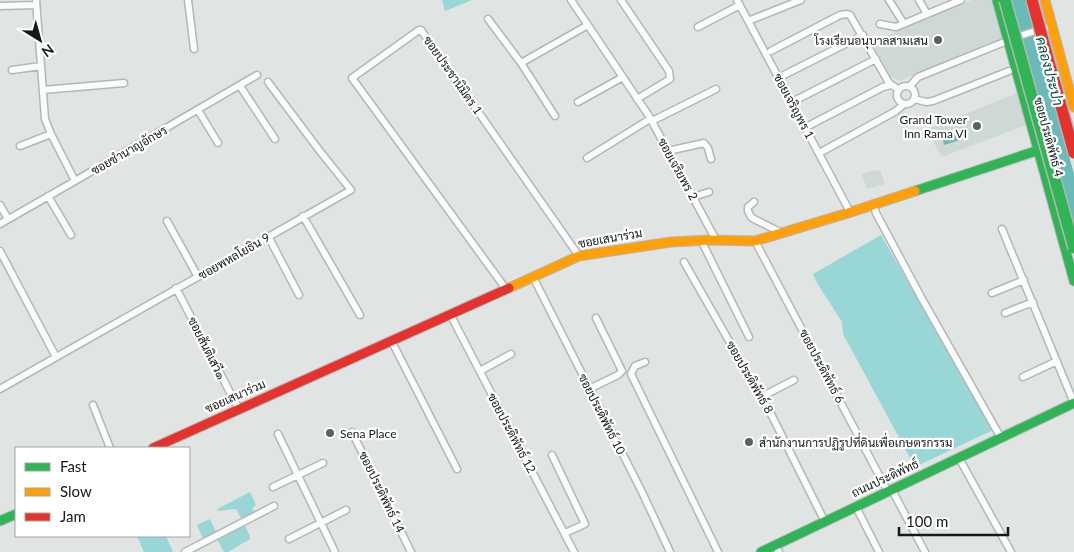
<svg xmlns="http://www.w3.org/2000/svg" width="1074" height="552" viewBox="0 0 1074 552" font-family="Lato,Sarabun,sans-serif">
<rect width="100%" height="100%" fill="#e0e5e4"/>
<!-- built -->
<path fill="#cdd8d7" d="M972 0H993L1003 37 899 81 893 78 890 76 872 42Z
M1017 93 1026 125 942 157 935 145 928 129Z
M880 170 885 184 867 189 862 175 866 172Z"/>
<!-- green -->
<path fill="#98d7d5" d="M442 0H472L445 11Z
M881 235 993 430 915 467 843 334 842 322 817 283 813 274Z
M250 492 256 505 252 508 255 513 242 520 236 509 217 511 219 508Z
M210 519 216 532 203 539 197 525Z
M244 524 250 536V539L228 552H224L217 539Z
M137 536H166L173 552H144Z"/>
<!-- water -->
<path fill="#6abbb8" d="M1008 0H1026L1074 174V239Z
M963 129 966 138 944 145 942 136Z"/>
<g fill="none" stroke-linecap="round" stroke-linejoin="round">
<!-- street casing -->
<g stroke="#b3b7b6" stroke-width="9">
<path id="street" d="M36 0 45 119 51 134 75 181
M188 0 194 49
M571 0 649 116 716 240
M621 0 669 71 670 79 637 99
M737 0 850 212
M889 0 904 24
M919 0 927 14
M0 6 36 5
M488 19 521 63 555 116
M748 21 801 0
M880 24 896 27 961 0
M698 27 740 5
M771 51 840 15 847 14 850 15 889 83 899 90
M521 63 588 25
M12 70 41 66
M784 75 863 35
M897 95a9 9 0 1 1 18 0a9 9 0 1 1-18 0Z
M240 86 275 139
M910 86 918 77 1019 36 1052 26
M43 90 124 83
M914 99 926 102 933 101 1009 71
M796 100 876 59
M578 102 623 77
M198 110 218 143
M652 121 716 89
M810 125 883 87 891 85
M20 146 51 134
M668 151 704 143 708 148 711 159
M823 151 896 111 904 104
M587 158 650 119
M48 196 71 235
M693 197 709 192
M754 202 748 207V211L751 217 754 219 782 233
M873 204 876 213 921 297 1001 438
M0 205 8 219
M303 216 360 315
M167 221 198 277
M0 224 75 181 257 75
M1002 229 1074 403
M268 236 299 295
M701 240 749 337
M755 241 888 492
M0 251 56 357
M684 262 772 416 825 522
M533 277 642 492 670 552
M176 288 236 404 240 408
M506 289 352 78 419 30H421L579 256
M992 293 1024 280
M1005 313 1033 302
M450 314 574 552
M391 340 457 469
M645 362 635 366 631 374 718 552
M480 371 511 354
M1023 377 1057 361
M0 389 351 190 319 150 268 82
M589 389 618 375 622 371 596 318
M761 397 794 380
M93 405 110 448
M352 432 411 552
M278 434 335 552
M552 455 585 524 565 533
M959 458 1011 552
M273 487 323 463
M892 490 925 552
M856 507 879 552
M289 539 346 510
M775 545 779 552
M185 552 274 506"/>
</g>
<!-- fast casing -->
<g stroke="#b3b7b6" stroke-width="11">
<path id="fast" d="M997 0 1074 281
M915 191 1039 150
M0 521 16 514
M761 552 1074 403"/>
</g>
<!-- slow casing -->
<g stroke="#b3b7b6" stroke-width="11">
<path id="slow" d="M1045 0 1074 107
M509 288 579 256 671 242 710 240 755 241 848 213 915 191"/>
</g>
<!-- jam casing -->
<g stroke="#b3b7b6" stroke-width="11">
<path id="jam" d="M153 448 509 288"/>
</g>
<!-- street -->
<use href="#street" stroke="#fafbfb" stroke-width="6"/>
<!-- fast -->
<use href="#fast" stroke="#30b455" stroke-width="9"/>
<!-- slow -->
<use href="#slow" stroke="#ff9f0a" stroke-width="9"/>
<!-- jam -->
<use href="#jam" stroke="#e5322d" stroke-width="9"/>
<!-- fast-bridge casing -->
<g stroke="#b3b7b6" stroke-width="14" stroke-linecap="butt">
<path id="fast-bridge" d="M1005 0 1074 248"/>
</g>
<!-- jam-bridge casing -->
<g stroke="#b3b7b6" stroke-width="14" stroke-linecap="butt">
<path id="jam-bridge" d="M1032 0 1074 153"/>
</g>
<!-- fast-bridge -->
<use href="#fast-bridge" stroke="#30b455" stroke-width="11"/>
<!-- jam-bridge -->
<use href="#jam-bridge" stroke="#e5322d" stroke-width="11"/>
</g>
<!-- markers -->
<g fill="#5d6060" stroke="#fff" stroke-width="2">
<circle cx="938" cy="40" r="5"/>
<circle cx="977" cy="126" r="5"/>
<circle cx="330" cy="433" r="5"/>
<circle cx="749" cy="442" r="5"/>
</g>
<g text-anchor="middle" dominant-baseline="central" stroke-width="4.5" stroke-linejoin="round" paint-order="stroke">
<!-- poi labels -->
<g font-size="12" fill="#161919" stroke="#fff" text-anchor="end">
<text x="928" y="40">โรงเรียนอนุบาลสามเสน</text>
<text x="967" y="119">Grand Tower<tspan x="967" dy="14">Inn Rama VI</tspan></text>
<text x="340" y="433" text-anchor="start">Sena Place</text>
<text x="759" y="442" text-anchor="start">สำนักงานการปฏิรูปที่ดินเพื่อเกษตรกรรม</text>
</g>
<!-- street labels -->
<g font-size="12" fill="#161919" stroke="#fff">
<text transform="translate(453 75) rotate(55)">ซอยประชานิมิตร 1</text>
<text transform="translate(794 106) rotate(62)">ซอยเจริญพร 1</text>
<text transform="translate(1049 137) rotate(75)">ซอยประดิพัทธ์ 4</text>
<text transform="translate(129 150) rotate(-30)">ซอยชำนาญอักษร</text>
<text transform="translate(678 169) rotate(61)">ซอยเจริยพร 2</text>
<text transform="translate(610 238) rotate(-10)">ซอยเสนาร่วม</text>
<text transform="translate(234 256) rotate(-30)">ซอยพหลโยธิน 9</text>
<text transform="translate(207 348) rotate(63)">ซอยสันติเสวี๑</text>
<text transform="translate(822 366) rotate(62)">ซอยประดิพัทธ์ 6</text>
<text transform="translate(750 377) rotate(60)">ซอยประดิพัทธ์ 8</text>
<text transform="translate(235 396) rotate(-24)">ซอยเสนาร่วม</text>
<text transform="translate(602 414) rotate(63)">ซอยประดิพัทธ์ 10</text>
<text transform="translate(512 433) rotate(62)">ซอยประดิพัทธ์ 12</text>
<text transform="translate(885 478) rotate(-25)">ถนนประดิพัทธ์</text>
<text transform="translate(382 492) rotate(64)">ซอยประดิพัทธ์ 14</text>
</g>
<!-- water labels -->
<g font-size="14" font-style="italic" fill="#064b49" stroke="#fff">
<text transform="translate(1050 71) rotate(75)">คลองประปา</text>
</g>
</g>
<!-- legend -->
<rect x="15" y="447" width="175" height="90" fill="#ffffff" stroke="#a2a3a3"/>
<rect x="25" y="463" width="25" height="8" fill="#30b455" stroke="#a2a3a3"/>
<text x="60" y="472" font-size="15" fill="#161919">Fast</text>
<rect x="25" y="488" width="25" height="8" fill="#ff9f0a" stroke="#a2a3a3"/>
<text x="60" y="497" font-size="15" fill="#161919">Slow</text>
<rect x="25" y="513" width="25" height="8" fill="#e5322d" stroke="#a2a3a3"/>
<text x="60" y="522" font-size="15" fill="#161919">Jam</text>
<!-- north arrow -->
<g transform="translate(40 40) rotate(143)" stroke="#ffffff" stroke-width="4" paint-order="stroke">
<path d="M0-4L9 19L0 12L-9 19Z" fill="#161919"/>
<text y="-8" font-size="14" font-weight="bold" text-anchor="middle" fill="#161919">N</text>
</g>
<!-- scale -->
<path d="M899 527v8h109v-8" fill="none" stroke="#161919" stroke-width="2.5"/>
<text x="906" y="527" font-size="15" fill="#161919" stroke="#ffffff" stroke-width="4" paint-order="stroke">100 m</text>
</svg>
